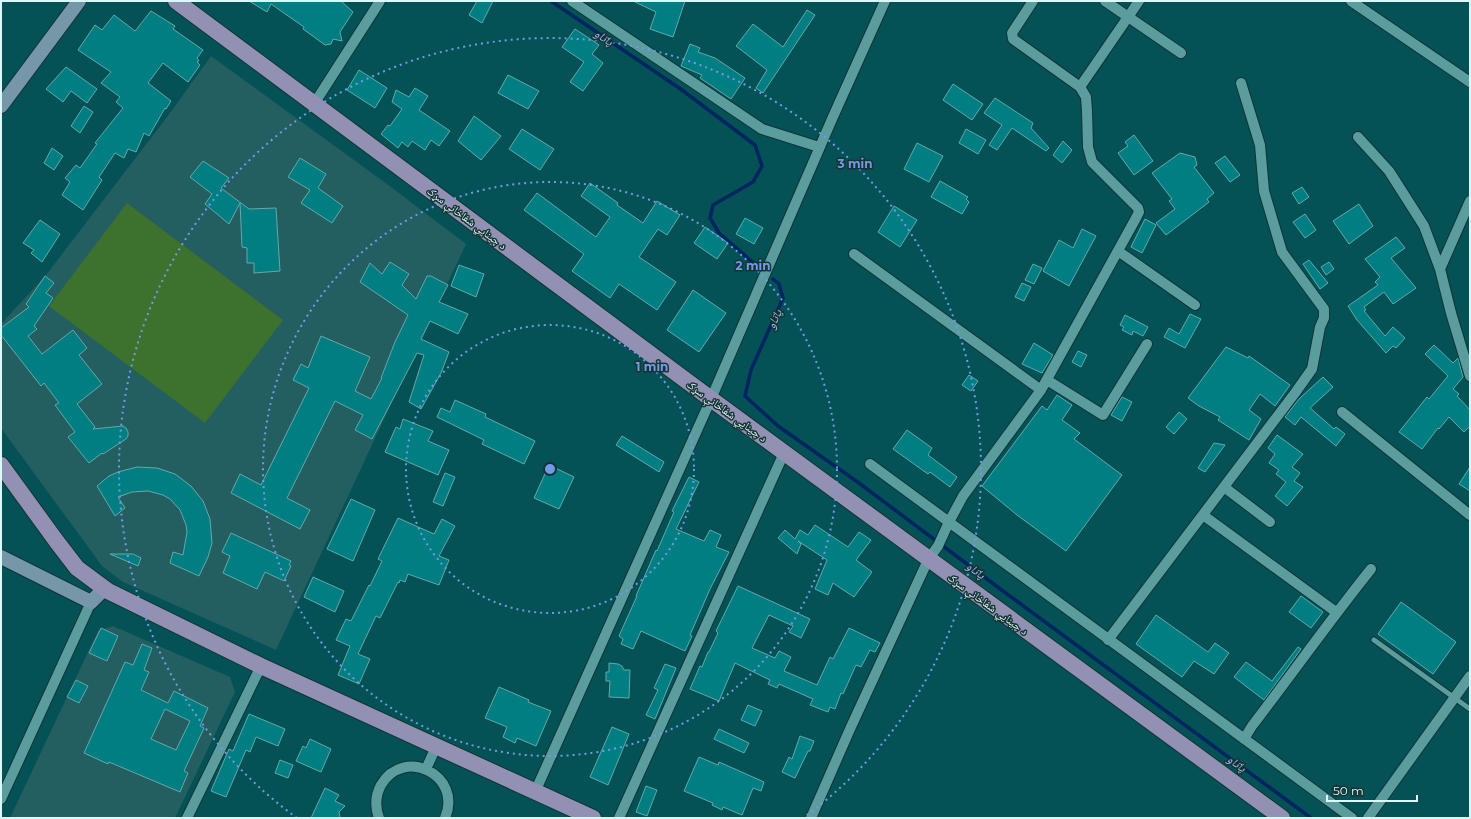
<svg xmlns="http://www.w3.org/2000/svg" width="1471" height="819" viewBox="0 0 1471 819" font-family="Montserrat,'Noto Naskh Arabic',sans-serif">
<rect width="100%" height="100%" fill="#045255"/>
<!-- built -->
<path fill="#235e61" d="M211 56 387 184 466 244 276 650 123 582 102 566 1 428V324L46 275 170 113Z
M113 626 230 677 235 692 175 818H10L98 631Z"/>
<!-- green -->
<path fill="#3d712e" d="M127 203 283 320 205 423 49 306Z"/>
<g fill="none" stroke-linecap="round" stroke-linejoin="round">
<!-- stream -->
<path stroke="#002561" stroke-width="3.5" d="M551 1 682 90 755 145 762 166 753 182 713 205 710 218 719 233 757 266
M773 279 779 284 783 298 751 370 745 396 778 426 859 483 999 588 1311 818"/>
</g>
<!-- building -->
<path fill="#007e82" stroke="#67a8aa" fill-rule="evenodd" d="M249 1H341L353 12 340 32 342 41 333 39 331 44 325 45 303 29 304 27 271 4 267 12Z
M477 1H493L482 23 469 15Z
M633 1H685L673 37 650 29 656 12Z
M807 10 815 15 763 93 756 88 767 70 736 46 753 24 783 47Z
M151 11 175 26 173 29 203 50 197 58 199 61 197 62 200 65 188 82 163 63 148 83 171 101 166 109 165 108 149 136 144 133 136 152 128 149 124 158 115 153 99 177 102 180 83 210 62 195 70 182 65 178 76 165 80 168 97 144 95 143 123 108 116 102 120 97 101 83 111 72 78 50 95 25 102 30 114 15 135 31Z
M575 29 599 45 592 54 603 63 583 91 570 82 584 62 562 47Z
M690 44 700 48 698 52 715 58 745 78 731 99 700 78 702 75 681 66Z
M66 67 97 89 87 103 71 91 63 102 46 89Z
M359 70 387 88 375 108 347 90Z
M508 75 539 91 528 109 498 93Z
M953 84 983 104 972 120 943 100Z
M415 88 428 96 419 110 450 131 439 146 431 140 425 150 412 141 408 147 402 142 398 148 381 134 388 125 390 126 402 109 392 102 396 90 409 97Z
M995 98 1033 123 1031 128 1049 148 1046 151 1012 128 997 150 989 145 1002 125 984 113Z
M84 106 93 112 80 133 71 126Z
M474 116 501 136 481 160 458 141Z
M522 129 554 149 540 170 509 149Z
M966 129 986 140 978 154 959 143Z
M1134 135 1153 161 1134 175 1118 153 1128 146 1125 142Z
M1063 141 1072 150 1062 163 1053 155Z
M917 143 943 156 929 182 904 169Z
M52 148 63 156 54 170 44 163Z
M1180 153 1195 157 1197 165 1194 167 1214 193 1207 199 1209 202 1166 235 1156 223 1175 209 1169 201 1172 199 1152 173Z
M1225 156 1240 175 1230 182 1215 163Z
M300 158 326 174 318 188 343 206 332 223 301 203 310 190 288 177Z
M203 161 229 178 221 188 249 209 276 208 280 271 254 273V263H247V248L242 247 240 203 229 224 205 204 212 194 190 177Z
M940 181 968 197 966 199 969 202 962 214 931 197Z
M590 183 618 203 617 205 643 223 657 201 680 215 667 235 658 229 639 257 676 282 657 310 619 284 610 298 572 271 584 254 524 210 537 193 596 237 610 217 581 196Z
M1302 187 1309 197 1299 204 1292 193Z
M1359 204 1373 226 1349 244 1333 221Z
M894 206 917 220 900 247 878 232Z
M1305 214 1316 230 1305 238 1293 222Z
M745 218 763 228 754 244 736 234Z
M1145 219 1156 225 1142 253 1131 247Z
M40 220 60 234 42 262 31 253 34 250 23 243Z
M705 227 728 243 717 259 694 243Z
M1082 229 1096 236 1069 286 1043 271 1059 240 1073 248Z
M1396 237 1405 248 1391 258 1416 288 1393 304 1384 292 1364 307 1366 310 1364 311 1385 336 1393 327 1405 338 1396 348 1393 346 1386 353 1357 320 1348 306 1378 285 1375 282 1380 277 1365 259Z
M1309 260 1328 283 1320 289 1303 264Z
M390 262 409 274 402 285 416 299 427 276H431L448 285 439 302 468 314 458 334 430 321 421 339 449 352 441 373 421 409 409 402 424 355 417 353 372 439 355 430 363 415 335 401 287 498 310 510 300 529 231 493 240 474 261 485 309 388 293 380 301 364 308 368 321 336 370 357 355 391 371 399 382 378H381L395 342 408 315 360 282 370 263 382 274Z
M1329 262 1334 269 1326 275 1321 267Z
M1033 264 1042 268 1034 284 1025 280Z
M459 265 484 274 476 297 451 286Z
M45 276 54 283 46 293 53 298 34 326 37 329 28 336 42 354 73 330 87 348 79 355 102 384 77 404 95 427 93 429 123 426 126 428 128 432V436L126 439 103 454 102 453 89 463 68 437 75 432 55 405 59 403 44 383 41 386 1 335V328L29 307 26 304Z
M1022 283 1031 287 1024 301 1015 297Z
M693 290 726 313 699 352 667 330Z
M1190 314 1201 319 1185 348 1164 337 1169 328 1179 334Z
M1125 315 1148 327 1143 336 1133 331 1132 335 1122 330 1124 327 1120 325Z
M1034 343 1053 355 1042 373 1022 364Z
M1434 345 1453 363 1458 358 1463 377 1453 389 1459 394 1457 396 1470 410V426L1464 432 1449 417 1439 429 1438 428 1422 449 1399 432 1427 397 1429 399 1448 376 1425 354Z
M1226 347 1248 358 1249 356 1290 385 1275 406 1260 394 1249 410 1261 419 1249 440 1218 420 1220 417 1199 406 1188 398Z
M1078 351 1087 355 1081 367 1072 362Z
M969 375 978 381 971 391 962 385Z
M1323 377 1333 387 1310 408 1334 429 1336 427 1345 434 1336 446 1301 417 1295 425 1285 417 1299 399Z
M1057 395 1072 405 1062 420 1080 433 1074 439 1122 475 1066 551 1017 515 982 486 1042 406 1047 410Z
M1122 397 1132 402 1122 421 1111 415Z
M455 400 486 414 485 417 535 441 524 464 482 444 484 440 437 417 441 408 450 412Z
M1179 412 1187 419 1174 434 1166 427Z
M403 419 433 431 428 441 449 450 438 475 385 452 396 427 400 429Z
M907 430 932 448 928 455 957 477 950 487 930 472 928 474 893 449Z
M1277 435 1303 454 1292 467 1300 473 1294 481 1303 487 1287 506 1275 496 1286 482 1276 474 1279 470 1269 463 1275 454 1268 448Z
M622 436 664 462 659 472 616 445Z
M1214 443 1225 445 1205 472 1198 468Z
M549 465 574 477 559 509 534 498Z
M137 467 157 468 175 474 191 486 203 501 210 519 212 543 208 557 199 576 170 563 173 552 183 555 187 532 186 525 180 510 170 499 163 495 148 491 132 492 118 497 125 508 115 516 97 486 109 476 118 472Z
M1470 467V491L1459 484Z
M445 473 455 477 443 506 433 502Z
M689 477 699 482 676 529 704 541 710 530 721 535 716 547 729 552 710 589 690 635 692 636 685 651 641 631 633 649 621 644 623 639 619 636 637 596H636L656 550 657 551 674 512 672 511Z
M351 499 375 510 353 561 327 549Z
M398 518 434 534 442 519 455 526 439 556 449 560 439 585 408 574 405 582 400 580 399 583 398 582 380 618 376 616 358 654 370 659 359 684 338 675 350 646 336 640 346 619 351 621 369 585 370 586 382 561 378 559Z
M815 525 848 547 859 532 871 540 856 560 872 572 854 597 833 583 828 595 815 589 827 560 798 541 801 544 797 554 778 538 785 530 795 539 800 530 808 535Z
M231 533 291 561 289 565 291 566 284 581 265 572 257 589 223 573 230 556 222 552Z
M110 554H133L141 558 138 566Z
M313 577 344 591 335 612 304 597Z
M738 586 810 619 801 638 789 632 793 626 769 615 752 648 775 658 779 651 791 657 784 671 817 685 830 657 833 659 849 628 880 643 875 652 870 650 861 667 856 665 843 694 841 693 835 709 830 707 828 712 810 705 813 699 779 684 777 688 768 684 770 680 735 663 719 701 690 689 700 666 702 667 708 652H709L718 633 716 631Z
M1301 596 1323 612 1311 628 1289 612Z
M1401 602 1456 642 1433 674 1378 634Z
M1156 615 1208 652 1215 643 1229 653 1214 674 1194 661 1182 677 1136 644Z
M101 628 118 636 107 661 89 653Z
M142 644 152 648 144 670 149 672 141 690 168 703 174 691 208 708 200 726 204 728 184 771 188 773 180 792 109 762 108 764 84 753 125 662 133 665ZM165 709 190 721 176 750 151 739Z
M1298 647 1301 649 1264 700 1234 677 1246 662 1272 681Z
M609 663 618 664 622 666 624 670H630L629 698 609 697 610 681H606V672H609Z
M665 664 676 668 655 719 646 715 658 690 654 688Z
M76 680 88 686 79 703 67 697Z
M499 687 529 700 528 702 551 711 536 746 517 738 515 743 503 737 507 727 485 718Z
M748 705 762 711 755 726 741 720Z
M249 714 285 729 278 746 256 737 250 752 246 750 226 797 211 791 229 749 233 751Z
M612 727 629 734 608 785 590 777Z
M719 729 749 743 744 753 714 739Z
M800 736 814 741 810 751H808L795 778 782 772 789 757 792 759Z
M310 739 331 749 321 772 296 761 303 746 306 748Z
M699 757 718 765 719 762 764 782 761 791 753 788 742 815 723 807 722 810 712 805 713 803 684 791Z
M280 760 293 765 288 778 275 773Z
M646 786 657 790 647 816 636 812Z
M325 788 339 795 335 801 345 806 339 812 340 818H311Z"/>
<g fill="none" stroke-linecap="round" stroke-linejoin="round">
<!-- lane casing -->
<g stroke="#113435" stroke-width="7">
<path id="lane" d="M1374 640 1470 709"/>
</g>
<!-- street casing -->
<g stroke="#113435" stroke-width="12">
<path id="street" d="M572 1 762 129 819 147
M1105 1 1181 53
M1351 1 1470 82
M1080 87 1139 1
M314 104 380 1
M1358 137 1389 171 1424 226 1440 269 1451 313 1470 376
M1118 251 1195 305
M854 254 1041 390
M1440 269 1470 201
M1047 380 1103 415 1147 344
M1342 412 1470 515
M870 464 1352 818
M1224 487 1270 522
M1203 515 1336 612
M1108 640 1295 393 1312 369 1320 327 1324 318V309L1282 252 1264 191 1260 145 1241 83
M1244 739 1252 726C1292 674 1330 620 1371 569
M426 769 436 747
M535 792 711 399 832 119 885 1
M1 799 91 602
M187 818 261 666
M379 818C375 807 375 796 381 785 404 746 463 775 445 818
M619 818 784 453
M811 818 850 729 928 560 938 546 949 522 963 496 1041 390 1136 218 1139 212 1138 208 1092 162 1088 147 1087 111 1086 97 1080 87 1013 39 1012 33 1033 1
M1368 818 1470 676"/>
</g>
<!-- secondary casing -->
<g stroke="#113435" stroke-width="16">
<path id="secondary" d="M1 106 79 1
M1 557 91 602 105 588"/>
</g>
<!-- primary casing -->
<g stroke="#113435" stroke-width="18">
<path id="primary" d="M176 1 711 399 1282 818
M1 465 57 542 77 568 108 591 261 666 593 818"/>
</g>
<!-- lane -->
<use href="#lane" stroke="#5b9c9f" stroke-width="5"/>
<!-- street -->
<use href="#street" stroke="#5b9c9f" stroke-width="10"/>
<!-- secondary -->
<use href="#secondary" stroke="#7696aa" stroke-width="14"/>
<!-- primary -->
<use href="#primary" stroke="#9291b4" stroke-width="16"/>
</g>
<!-- distance rings -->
<g fill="none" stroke="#729be7" stroke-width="2" stroke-dasharray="2 4">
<circle cx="550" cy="469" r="144"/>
<circle cx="550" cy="469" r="287"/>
<path d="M297 818A431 431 0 1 1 803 818"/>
</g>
<g text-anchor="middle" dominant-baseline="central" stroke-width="3" stroke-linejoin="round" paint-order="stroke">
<!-- street labels -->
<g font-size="11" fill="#d9f9fa" stroke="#183334">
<text transform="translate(467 218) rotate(37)">د چينايي شفاخانې سړک</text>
<text transform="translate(727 411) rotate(36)">د چينايي شفاخانې سړک</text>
<text transform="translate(988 604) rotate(36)">د چينايي شفاخانې سړک</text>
</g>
<!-- water labels -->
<g font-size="12" font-style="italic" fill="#a0c3fa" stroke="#183334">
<text transform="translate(604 37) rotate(34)">پاتاو</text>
<text transform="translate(774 319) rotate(-66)">پاتاو</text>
<text transform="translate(976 570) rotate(37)">پاتاو</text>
<text transform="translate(1237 763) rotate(37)">پاتاو</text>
</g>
</g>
<circle cx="550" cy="469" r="6" fill="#729be7" stroke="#183334" stroke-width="2"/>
<g font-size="12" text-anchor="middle" font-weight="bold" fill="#729be7" stroke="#183334" stroke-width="3" stroke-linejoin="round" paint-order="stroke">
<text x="855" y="168">3 min</text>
<text x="753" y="270">2 min</text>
<text x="652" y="371">1 min</text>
</g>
<!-- border -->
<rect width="1471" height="819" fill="none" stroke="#d9f9fa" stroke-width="4"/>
<!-- scale -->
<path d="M1327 795v6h90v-6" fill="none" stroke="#d9f9fa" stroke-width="2"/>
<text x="1333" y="795" font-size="12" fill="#d9f9fa" stroke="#183334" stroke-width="3" paint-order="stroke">50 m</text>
</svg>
